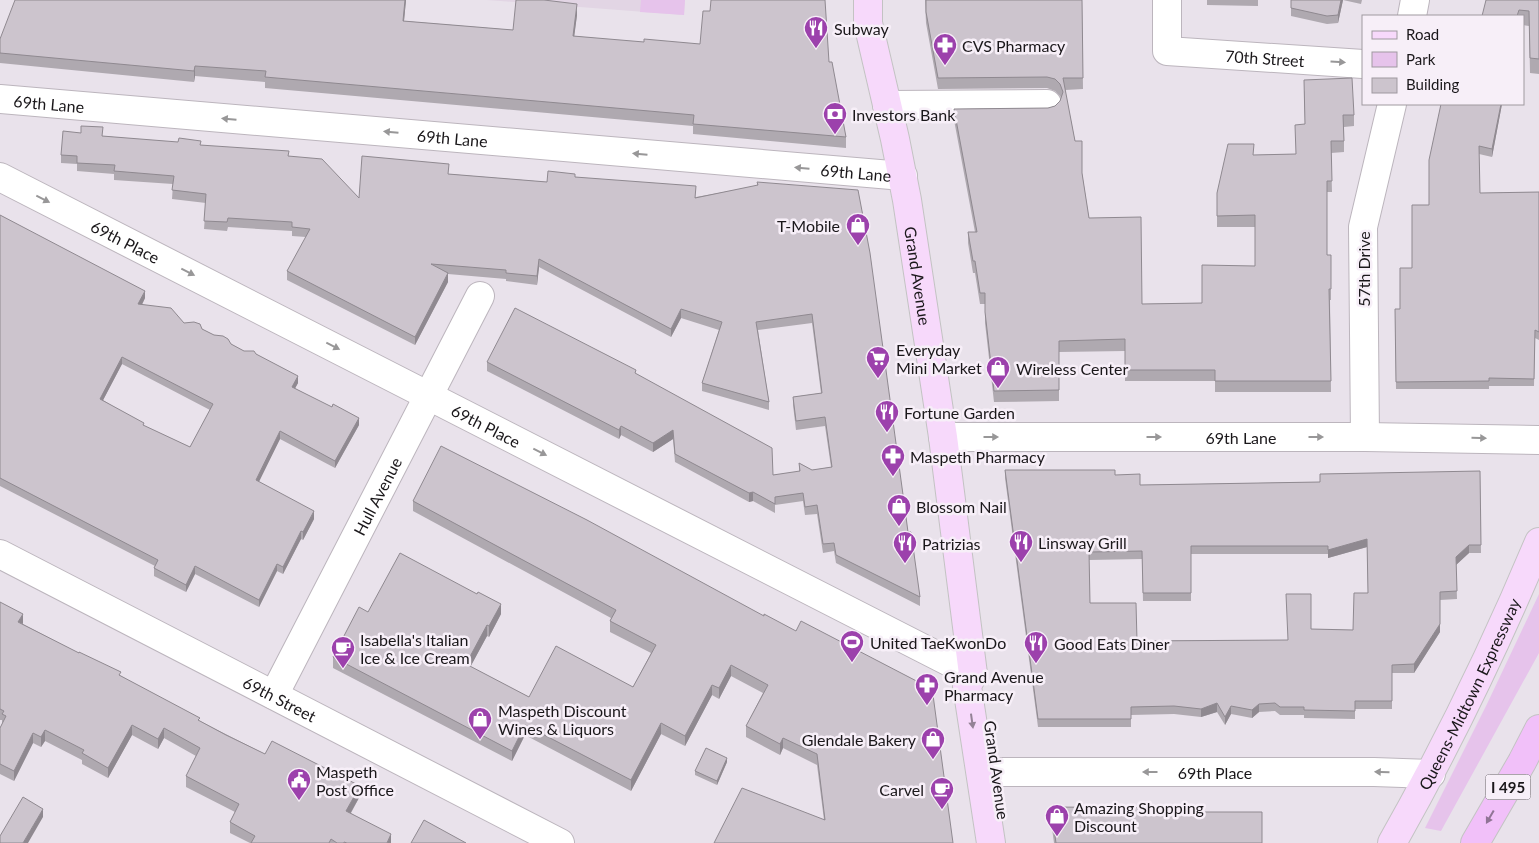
<svg xmlns="http://www.w3.org/2000/svg" width="1539" height="843" viewBox="0 0 1539 843" font-family="Lato,sans-serif">
<rect width="100%" height="100%" fill="#e9e2eb"/>
<!-- built -->
<path fill="#e2d5e4" d="M487 0H685L684 15Z"/>
<!-- green -->
<path fill="#e6c3eb" d="M641 0H685L684 15 640 12Z
M1539 594V653L1441 831 1425 828 1487 704Z"/>
<g fill="none" stroke-linecap="round" stroke-linejoin="round">
<!-- minor casing -->
<g stroke="#bcb5bd" stroke-width="30">
<g id="minor">
<path id="s1" d="M1167 0V51L1363 64"/>
<path d="M1412 16 1415 0"/>
<path id="s2" d="M0 99 903 176"/>
<path d="M887 105 1047 104"/>
<path id="s3" d="M0 177 973 674"/>
<path id="s4" d="M943 437H1365L1539 440"/>
<path d="M1365 437 1363 227 1392 104"/>
<path id="s5" d="M0 554 560 843"/>
<path id="s6" d="M274 695 480 296"/>
<path id="s7" d="M999 772H1374L1431 774"/>
</g>
</g>
<!-- major casing -->
<g stroke="#c3c3c3" stroke-width="30">
<g id="major">
<path id="s8" d="M868 0V23L895 139 907 200 943 437 973 674 967 686 991 843"/>
<path id="s9" d="M1392 843C1448 744 1495 647 1539 542"/>
</g>
</g>
<!-- highway casing -->
<g stroke="#c3c3c3" stroke-width="30">
<path id="highway" d="M1475 843 1522 762 1539 729"/>
</g>
<!-- minor -->
<use href="#minor" stroke="#fff" stroke-width="28"/>
<!-- major -->
<use href="#major" stroke="#f7d9fb" stroke-width="28"/>
<!-- highway -->
<use href="#highway" stroke="#f1c0f9" stroke-width="28"/>
</g>
<!-- wall -->
<path fill="#afa9b0" fill-rule="evenodd" d="M406 0 404 21 513 30 577 15 574 36 829 62 846 137V148L693 134V126L265 88V82L195 76 194 82 0 63V39Z
M925 0H1082L1083 89 1065 90 1075 141 1082 173 1089 218 1142 304 1202 303 1255 266V227H1217V193L1254 155 1296 154 1305 125 1304 91 1354 115V126L1344 127V152L1331 153 1332 192H1327V255H1331V300H1330L1331 392H1215V381H1125V351L1059 352V401L994 402 985 323V304H980L975 273H973L968 243V232H975L954 120V109L1048 108 1055 106 1060 101 1061 98 1060 96 1055 91 1047 88 938 89 926 23Z
M1207 0H1258V6L1207 5Z
M1291 0H1362L1361 4 1343 0 1338 23 1327 24 1291 16Z
M1539 0V74L1530 73 1529 26 1523 25V16H1482Z
M1502 104 1492 157 1479 154 1480 193 1539 192V340L1535 338 1534 386H1489V389H1396L1395 309H1400L1412 268Z
M81 133 103 136 201 145 289 156 359 198 449 174 547 182 575 177 696 197 757 186V182L908 532 920 597V606L836 563 834 551 823 553 817 514 805 515 803 501 775 505V513L753 501 749 502 675 462 673 439 653 452 621 435 619 439 487 371V362L636 374 773 475 799 472V463L812 470 831 467 825 426 796 430 793 405V397L821 393 812 323 758 330 769 402V410L702 391V383L719 330 681 318 671 337 539 267 537 285 506 281V279L448 274V282L415 345 287 280V271L306 237 292 236V231L228 227 227 231 204 229 206 203 172 199 173 184 114 180V174L77 171V164L61 163V155Z
M0 215 145 298 142 305 184 323 202 329 244 351 256 354 298 383 295 388 359 425 335 468 280 439 258 482 314 519 303 540 301 539 283 574 277 571 259 607 195 574 186 592 154 576V568L155 566 0 486ZM122 364 210 410 190 447 144 426 103 400Z
M1005 470 1115 475 1140 485 1320 482 1480 471 1481 553H1469L1456 565 1457 599 1440 600V632L1414 673H1392V709H1355V719L1304 718V715H1280L1275 711 1259 712 1252 718 1231 714 1225 725 1217 712 1201 717 1174 714 1131 715V727H1038L1005 478ZM1367 547 1368 593 1353 630 1311 629 1288 640 1137 641 1090 603 1089 560 1142 559 1143 601H1191V554H1328V558Z
M413 501 587 520 953 843 824 820 817 765 783 748 780 755 746 737V726L763 693 731 676 719 699 712 695 685 746 661 734 631 791 525 735 512 761 333 668V657L368 612 501 614 489 637 487 636 470 667 529 697 633 687 651 653 610 632V621L611 618 413 511Z
M0 602 23 624 121 676 200 721 265 754 360 796 351 813 391 843H250L230 833V822L235 812 186 787V776L196 756 164 738 158 749 132 735 108 778 82 764V760L45 741 41 747 33 743 14 781 0 774V728L2 724V720H0Z
M727 762 717 785 695 775V771Z
M1051 807 1199 812 1262 843H1054L1051 821Z"/>
<!-- shaded-wall -->
<path fill="#8f8990" d="M405 0H406L403 31V21Z
M1341 0H1343L1338 23V15Z
M577 4V15L573 46V36Z
M195 66V76L194 82V71Z
M1501 104H1502L1492 157V149Z
M539 259V267L537 285V276Z
M448 273V282L415 345V337Z
M145 291V298L138 312V304Z
M681 309V318L671 337V329Z
M122 357V364L100 406V399Z
M298 376V383L292 394V387Z
M359 418V425L335 468V461Z
M621 426V435L619 439V430Z
M673 430V439L653 452V443Z
M280 431V439L256 488V480Z
M753 492V501L749 502V493Z
M314 511V519L303 540V532Z
M301 531V539L283 574V567Z
M1367 539V547L1328 558V550Z
M1469 545V553L1456 565V557Z
M277 564V571L259 607V600Z
M195 566V574L186 592V585Z
M501 604V614L489 637V626Z
M23 614V624L18 622Z
M1440 624V632L1414 673V664Z
M487 625V636L466 675V664Z
M731 665V676L719 699V688Z
M712 685V695L685 746V736Z
M1217 703V712L1201 717V709Z
M1259 704V712L1252 718V710Z
M1231 706V714L1225 725V717Z
M661 723V734L631 791V780Z
M132 725V735L108 778V768Z
M525 725V735L512 761V751Z
M164 728V738L158 749V739Z
M45 730V741L41 747V737Z
M33 733V743L14 781V771Z
M783 738V748L780 755V744Z
M727 758V762L717 785V781Z
M360 786V796L346 821V811Z
M43 809V817L28 843H23Z
M391 834V843H387Z"/>
<!-- building -->
<path fill="#ccc4cd" stroke="#8f8990" fill-rule="evenodd" d="M15 0H405L403 21 513 30 516 0H544L577 4 573 36 644 42V39L700 44 703 11H710L711 0H825L829 62H832L846 137 693 124 694 115 265 77 266 71 195 66 194 71 0 53V39Z
M926 0H1082L1083 78H1063L1075 141H1082V173L1089 218 1141 217 1142 304 1202 303V265L1255 266V215L1217 216V193L1228 144H1254L1253 155 1296 154 1295 125 1305 124 1304 80 1352 78 1354 115H1343L1344 141H1331L1332 181H1327V255H1331V289H1329L1331 381H1215V370H1125V339L1059 341V390L994 391 985 312V293H980L975 261H973L968 232H977L954 109 1048 108 1055 106 1060 101 1063 92 1060 84 1055 79 1047 77 938 78 926 12Z
M1291 0H1341L1338 15 1327 16 1291 8Z
M1486 0H1539V59L1530 58 1529 11 1519 10 1517 16H1482Z
M1441 104H1501L1492 149 1479 146 1480 193 1539 192V332L1535 330 1534 379 1489 378V381L1396 382 1395 309H1400V268H1412V205H1429V160Z
M81 126 103 127 102 136 178 142 179 138 201 141 200 145 289 151 288 156 322 159 359 198 362 156 449 164 448 174 547 182 548 171 575 174V177L696 186 695 198 758 185 757 182 858 190 870 253 904 502 908 532H911L920 597 836 555 834 543 823 544 817 505 805 507 803 493 775 497V504L753 492 749 493 675 454 673 430 653 443 621 426 619 430 487 362 515 308 636 370 635 373 772 448 773 475 800 471 799 463 812 470 832 467 825 417 796 421 793 397 822 393 812 314 756 322 769 402 702 383 722 322 681 309 671 329 539 259 537 276 506 273V270L431 264 448 273 415 337 287 271 310 229 292 227V222L228 218 227 222 204 221 206 194 172 190 174 176 114 171 115 165 77 163V156L61 155 63 131 81 133Z
M0 215 145 291 138 304 171 308 184 323 194 322 200 324 202 329 214 335 223 336 228 339 231 344 244 351H254L256 354 298 376 292 387 332 407 333 404 359 418 335 461 280 431 256 480 314 511 303 532 301 531 283 567 277 564 259 600 195 566 186 585 154 568 158 560 0 478ZM122 357 213 404 190 447 143 425 144 423 100 399Z
M441 446 587 520 764 616V614L796 631 801 621 928 687 933 695 953 843H714L742 788 825 820 817 754 783 738 780 744 746 726 768 685 731 665 719 688 712 685 685 736 661 723 631 780 525 725 512 751 333 657 359 607 368 612 400 553 477 594 478 592 501 604 489 626 487 625 466 664 529 697 556 646 633 687 656 645 610 621 616 610 413 501Z
M1005 470H1115V475L1140 474V485L1320 482V474L1480 471 1481 545H1469L1456 557 1457 591 1440 592V624L1414 664 1392 665V701H1355V711L1304 710V707H1280L1275 703 1259 704 1252 710 1231 706 1225 717 1217 703 1201 709 1174 706 1131 707V719H1038ZM1367 539 1368 593H1354L1353 630 1311 629V594H1286L1288 640 1137 641 1136 603H1090L1089 552 1142 551 1143 593H1191V546H1328V550Z
M0 602 23 614 18 622 79 653V652L121 672 119 675 200 718 198 720 226 735 265 754 272 741 360 786 346 811 391 834 387 843H347L344 842V843H337L331 839 329 843H251L255 836 230 822 239 804 186 776 200 748 164 728 158 739 132 725 108 768 82 753 84 750 45 730 41 737 33 733 14 771 0 764V728L6 716 2 714 4 711 0 709Z
M706 748 727 758 717 781 695 771Z
M23 797 43 809 23 843H0V836Z
M1051 807 1199 808V812H1262V843H1056Z
M424 820 466 843H411Z"/>
<!-- one-way arrows -->
<defs><path id="oneway-solid" d="M-6-.8H1V-3.2L6.5 0L1 3.2V.8H-6Z" transform="scale(1.25)"/></defs>
<g fill="#989798">
<use href="#oneway-solid" transform="translate(1338 62) rotate(4)"/>
<use href="#oneway-solid" transform="translate(229 119) rotate(-175)"/>
<use href="#oneway-solid" transform="translate(391 132) rotate(-175)"/>
<use href="#oneway-solid" transform="translate(640 154) rotate(-175)"/>
<use href="#oneway-solid" transform="translate(802 168) rotate(-175)"/>
<use href="#oneway-solid" transform="translate(43 199) rotate(27)"/>
<use href="#oneway-solid" transform="translate(188 272) rotate(27)"/>
<use href="#oneway-solid" transform="translate(333 346) rotate(27)"/>
<use href="#oneway-solid" transform="translate(991 437)"/>
<use href="#oneway-solid" transform="translate(1154 437)"/>
<use href="#oneway-solid" transform="translate(1316 437)"/>
<use href="#oneway-solid" transform="translate(1479 438) rotate(1)"/>
<use href="#oneway-solid" transform="translate(540 452) rotate(27)"/>
<use href="#oneway-solid" transform="translate(1150 772) rotate(180)"/>
<use href="#oneway-solid" transform="translate(1382 772) rotate(-178)"/>
</g>
<use fill="#948296" href="#oneway-solid" transform="translate(972 721) rotate(82)"/>
<use fill="#907495" href="#oneway-solid" transform="translate(1490 817) rotate(120)"/>
<!-- icons -->
<defs>
<g id="restaurant-pin" transform="scale(1.25)"><path d="M0 17L-7.5 6A9.5 9.5 0 1 1 7.5 6Z" fill="#9c41ac" stroke="#f7eff8"/><path d="M-5-6h1v4h1v-4h1v4h1v-4h1v5L-1.5 .5V6h-2V.5L-5-1ZM5-6V6H3V1.5H1.5Q1.5-4 5-6Z" fill="#fff"/></g>
<g id="pharmacy-pin" transform="scale(1.25)"><path d="M0 17L-7.5 6A9.5 9.5 0 1 1 7.5 6Z" fill="#9c41ac" stroke="#f7eff8"/><path d="M-2-6h4v4h4v4h-4v4h-4v-4h-4v-4h4Z" fill="#fff"/></g>
<g id="bank-pin" transform="scale(1.25)"><path d="M0 17L-7.5 6A9.5 9.5 0 1 1 7.5 6Z" fill="#9c41ac" stroke="#f7eff8"/><path d="M-6-4H6V4H-6ZM0-2.3a2.3 2.3 0 1 0 0 4.6a2.3 2.3 0 1 0 0-4.6Z" fill="#fff"/></g>
<g id="shop-pin" transform="scale(1.25)"><path d="M0 17L-7.5 6A9.5 9.5 0 1 1 7.5 6Z" fill="#9c41ac" stroke="#f7eff8"/><path d="M-5-2.5h2.3a2.7 3.5 0 0 1 5.4 0H5L5.5 6h-11ZM-1.5-2.5h3a1.5 2.3 0 0 0-3 0Z" fill="#fff"/></g>
<g id="supermarket-pin" transform="scale(1.25)"><path d="M0 17L-7.5 6A9.5 9.5 0 1 1 7.5 6Z" fill="#9c41ac" stroke="#f7eff8"/><path d="M-6-5.5h2.5l.6 2H6L4.5 2H-2.5L-4.4-4H-6ZM-1.5 3.2a1.3 1.3 0 1 0 .1 0ZM3 3.2a1.3 1.3 0 1 0 .1 0Z" fill="#fff"/></g>
<g id="stadium-pin" transform="scale(1.25)"><path d="M0 17L-7.5 6A9.5 9.5 0 1 1 7.5 6Z" fill="#9c41ac" stroke="#f7eff8"/><path d="M0-5a6.5 5 0 1 0 0 10a6.5 5 0 1 0 0-10ZM-3.5-1.8h7v3.6h-7Z" fill="#fff"/></g>
<g id="cafe-pin" transform="scale(1.25)"><path d="M0 17L-7.5 6A9.5 9.5 0 1 1 7.5 6Z" fill="#9c41ac" stroke="#f7eff8"/><path d="M-5.5-4.5H6V0H3Q3 3.5 0 3.5H-2.5Q-5.5 3.5-5.5 0ZM3-3.2v2h1.7v-2ZM-6 4.5H4V6H-6Z" fill="#fff"/></g>
<g id="civic-pin" transform="scale(1.25)"><path d="M0 17L-7.5 6A9.5 9.5 0 1 1 7.5 6Z" fill="#9c41ac" stroke="#f7eff8"/><path d="M-.6-6.5H3V-4.5H.6V-3L4-1V1h2V6H-6V1h2V-1L-.6-3ZM-1.2 2.5V6h2.4V2.5Z" fill="#fff"/></g>
</defs>
<g fill-rule="evenodd">
<use href="#restaurant-pin" x="816" y="28"/>
<use href="#pharmacy-pin" x="945" y="45"/>
<use href="#bank-pin" x="835" y="114"/>
<use href="#shop-pin" x="858" y="225"/>
<use href="#supermarket-pin" x="878" y="358"/>
<use href="#shop-pin" x="998" y="368"/>
<use href="#restaurant-pin" x="887" y="412"/>
<use href="#pharmacy-pin" x="893" y="456"/>
<use href="#shop-pin" x="899" y="506"/>
<use href="#restaurant-pin" x="1021" y="542"/>
<use href="#restaurant-pin" x="905" y="543"/>
<use href="#stadium-pin" x="852" y="642"/>
<use href="#restaurant-pin" x="1036" y="643"/>
<use href="#cafe-pin" x="343" y="648"/>
<use href="#pharmacy-pin" x="927" y="685"/>
<use href="#shop-pin" x="480" y="719"/>
<use href="#shop-pin" x="933" y="739"/>
<use href="#civic-pin" x="299" y="780"/>
<use href="#cafe-pin" x="942" y="789"/>
<use href="#shop-pin" x="1057" y="816"/>
</g>
<g text-anchor="middle" dominant-baseline="central" stroke-width="5" stroke-linejoin="round" paint-order="stroke">
<!-- shield labels -->
<rect fill="#f7eff8" stroke="#5c585d" stroke-width="1" x="1485.5" y="774.5" width="45" height="25" rx="4"/>
<g font-size="15" font-weight="bold" fill="#1a171a">
<text x="1508" y="787">I 495</text>
</g>
<!-- poi labels -->
<g font-size="16" fill="#1a171a" stroke="#f7eff8" text-anchor="start">
<text x="834" y="28">Subway</text>
<text x="962" y="45">CVS Pharmacy</text>
<text x="852" y="114">Investors Bank</text>
<text x="840" y="225" text-anchor="end">T-Mobile</text>
<text x="896" y="349">Everyday<tspan x="896" dy="18">Mini Market</tspan></text>
<text x="1016" y="368">Wireless Center</text>
<text x="904" y="412">Fortune Garden</text>
<text x="910" y="456">Maspeth Pharmacy</text>
<text x="916" y="506">Blossom Nail</text>
<text x="1038" y="542">Linsway Grill</text>
<text x="922" y="543">Patrizias</text>
<text x="360" y="639">Isabella's Italian<tspan x="360" dy="18">Ice &amp; Ice Cream</tspan></text>
<text x="870" y="642">United TaeKwonDo</text>
<text x="1054" y="643">Good Eats Diner</text>
<text x="944" y="676">Grand Avenue<tspan x="944" dy="18">Pharmacy</tspan></text>
<text x="498" y="710">Maspeth Discount<tspan x="498" dy="18">Wines &amp; Liquors</tspan></text>
<text x="916" y="739" text-anchor="end">Glendale Bakery</text>
<text x="316" y="771">Maspeth<tspan x="316" dy="18">Post Office</tspan></text>
<text x="924" y="789" text-anchor="end">Carvel</text>
<text x="1074" y="807">Amazing Shopping<tspan x="1074" dy="18">Discount</tspan></text>
</g>
<!-- street labels -->
<g font-size="16" fill="#1a171a" stroke="#f7eff8">
<text stroke="none"><textPath href="#s1" startOffset="149">70th Street</textPath></text>
<text stroke="none"><textPath href="#s2" startOffset="49">69th Lane</textPath></text>
<text stroke="none"><textPath href="#s2" startOffset="454">69th Lane</textPath></text>
<text stroke="none"><textPath href="#s2" startOffset="859">69th Lane</textPath></text>
<text stroke="none"><textPath href="#s3" startOffset="141">69th Place</textPath></text>
<text transform="translate(1363 269) rotate(-90)">57th Drive</text>
<text stroke="none"><textPath href="#s8" startOffset="281">Grand Avenue</textPath></text>
<text stroke="none"><textPath href="#s3" startOffset="546">69th Place</textPath></text>
<text stroke="none"><textPath href="#s4" startOffset="298">69th Lane</textPath></text>
<text stroke="none"><textPath href="#s6" startOffset="224">Hull Avenue</textPath></text>
<text stroke="none"><textPath href="#s9" startOffset="168">Queens-Midtown Expressway</textPath></text>
<text stroke="none"><textPath href="#s5" startOffset="315">69th Street</textPath></text>
<text transform="translate(997 770) rotate(82)">Grand Avenue</text>
<text stroke="none"><textPath href="#s7" startOffset="216">69th Place</textPath></text>
</g>
</g>
<!-- legend -->
<rect x="1362" y="15" width="162" height="90" fill="#f7eff8" stroke="#9f999f"/>
<rect x="1372" y="31" width="25" height="8" fill="#f7d9fb" stroke="#9f999f"/>
<text x="1406" y="40" font-size="15" fill="#1a171a">Road</text>
<rect x="1372" y="52" width="25" height="15" fill="#e6c3eb" stroke="#9f999f"/>
<text x="1406" y="65" font-size="15" fill="#1a171a">Park</text>
<rect x="1372" y="78" width="25" height="15" fill="#ccc4cd" stroke="#9f999f"/>
<text x="1406" y="90" font-size="15" fill="#1a171a">Building</text>
</svg>
